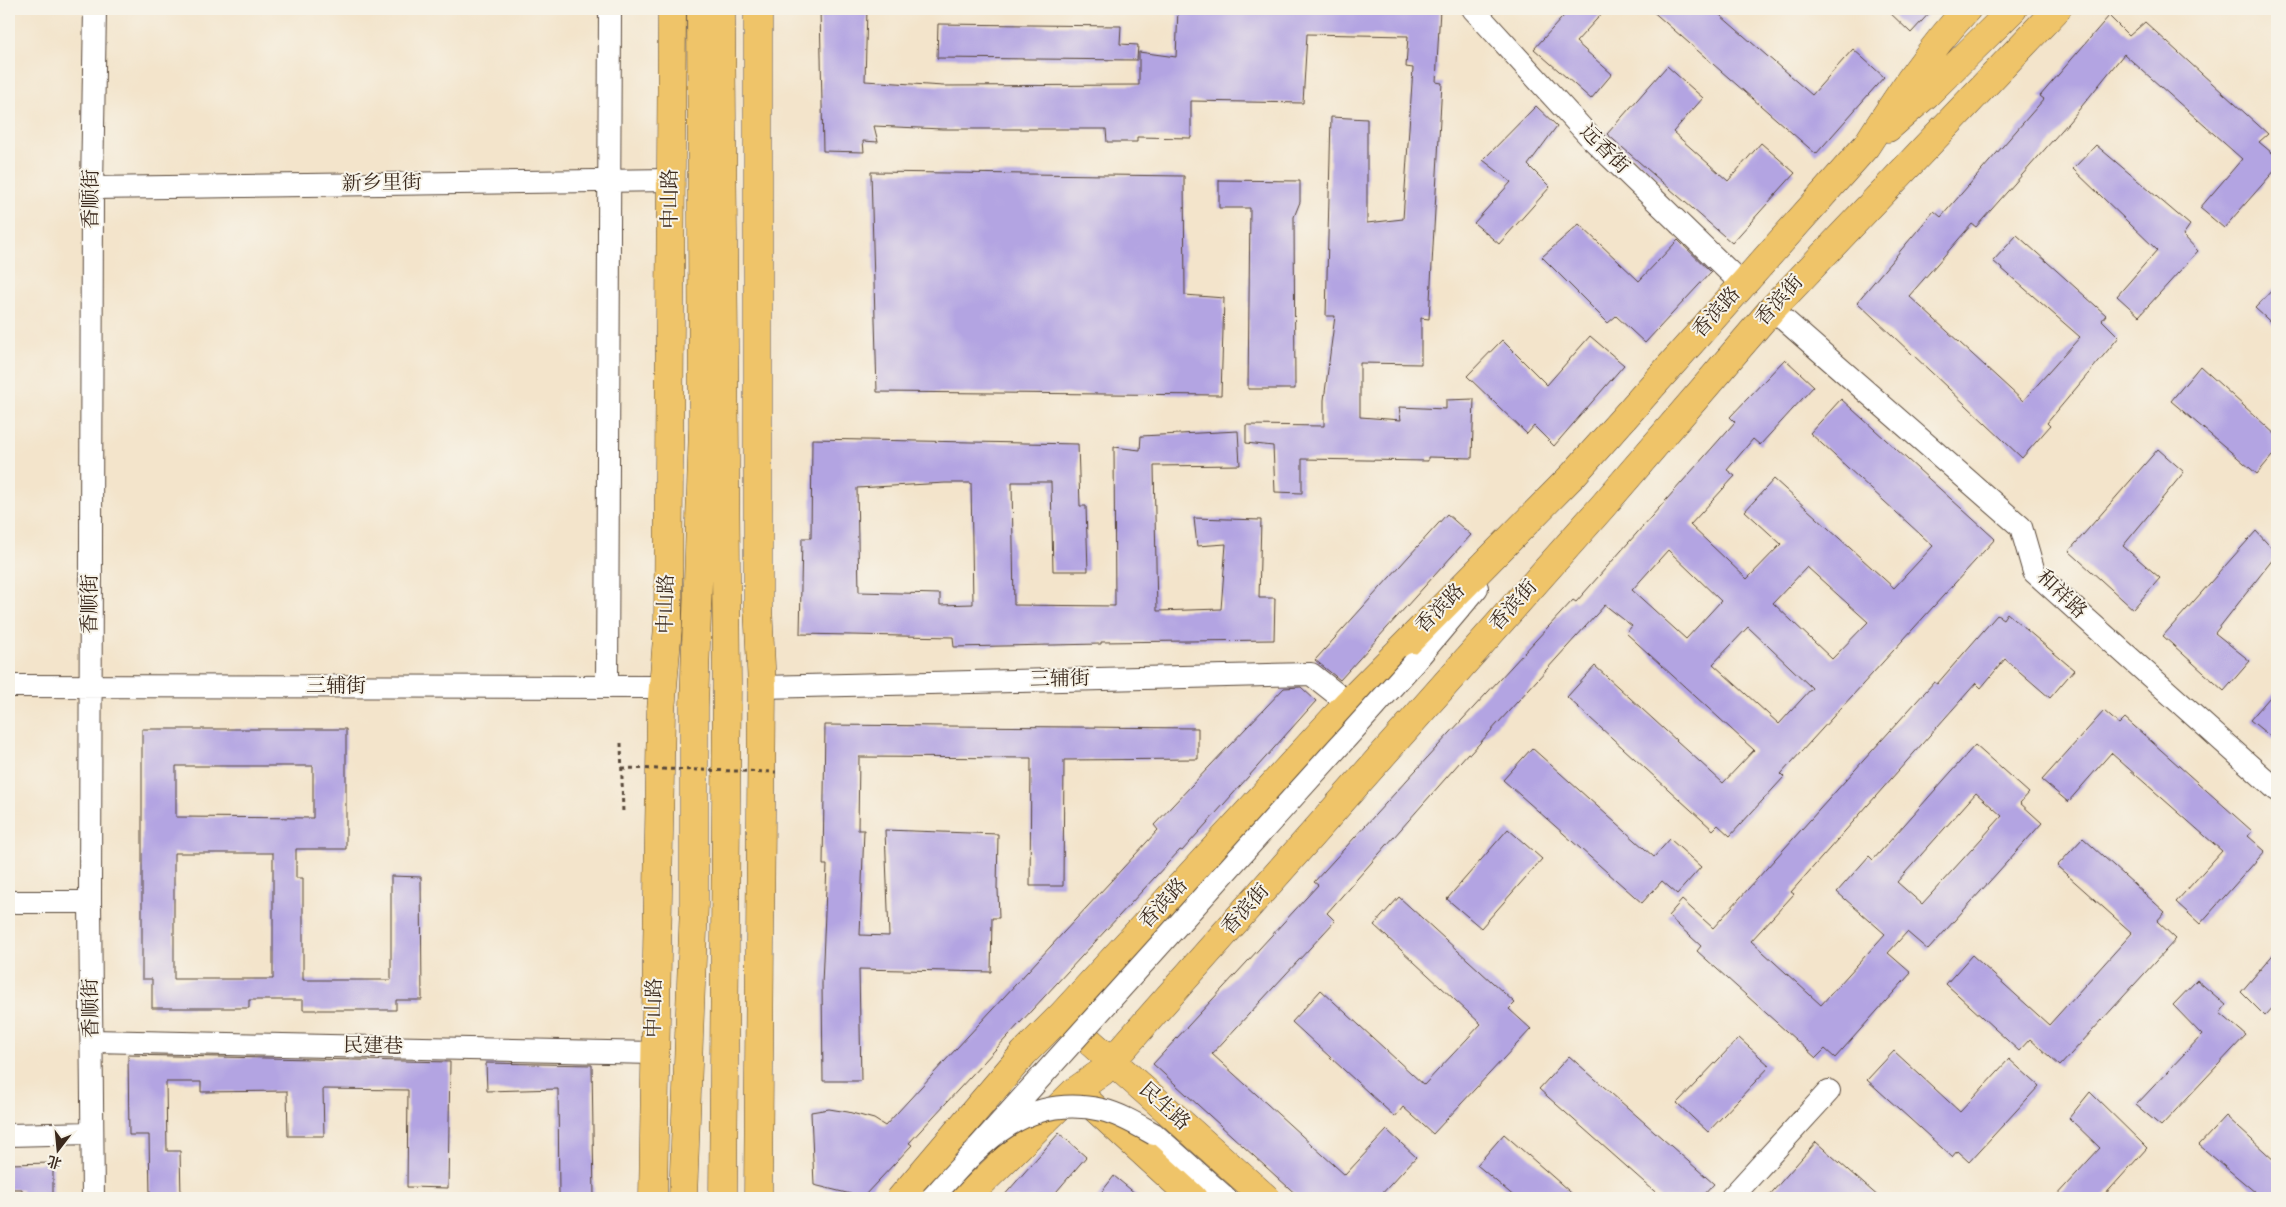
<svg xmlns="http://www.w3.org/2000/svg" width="2286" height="1207" viewBox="0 0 2286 1207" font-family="Vollkorn,'Noto Serif SC',serif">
<rect width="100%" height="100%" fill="#f7f3e8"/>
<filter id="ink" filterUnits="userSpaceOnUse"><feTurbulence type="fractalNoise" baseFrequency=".02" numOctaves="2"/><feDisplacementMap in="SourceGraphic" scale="10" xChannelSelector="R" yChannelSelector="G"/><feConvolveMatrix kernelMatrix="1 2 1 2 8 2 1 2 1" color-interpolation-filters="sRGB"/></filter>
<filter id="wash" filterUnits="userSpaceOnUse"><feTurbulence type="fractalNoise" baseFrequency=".0096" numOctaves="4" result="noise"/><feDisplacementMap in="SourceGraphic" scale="20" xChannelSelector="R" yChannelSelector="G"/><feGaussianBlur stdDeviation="1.12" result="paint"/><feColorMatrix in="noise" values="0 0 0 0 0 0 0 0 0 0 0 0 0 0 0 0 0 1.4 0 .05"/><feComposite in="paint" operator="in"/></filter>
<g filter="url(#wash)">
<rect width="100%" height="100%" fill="#f3e4cb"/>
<g id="blocks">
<!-- building -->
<path fill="#b3a4e2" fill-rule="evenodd" d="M820 9H867L865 81 943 86 1139 85V52L1176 57 1178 9H1440L1436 82 1442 83 1429 319 1421 318V364L1360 363V417L1401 420 1399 407 1446 409V400L1474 399 1472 458 1428 457V461L1302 459V493L1275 492 1273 446 1246 443V425L1324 426V400L1335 316H1326L1331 117 1367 119V223L1403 219 1413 68 1406 67 1408 36 1307 34 1303 103 1191 101V138L1137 137V142H1107L1106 129H942L874 126 878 142 863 141 864 152 823 151Z
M1570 9H1606L1576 42 1612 74 1591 99 1534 49Z
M1650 9H1713L1812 95 1853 49 1884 77 1816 154Z
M1886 9H1933L1911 33Z
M2109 16 2129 36 2145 22 2268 134 2259 142 2277 157V168L2224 228 2200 208 2242 159 2124 54 2069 122 1976 227 1972 224 1909 296 2023 401 2080 337 1993 261 2017 235 2106 315 2102 320 2119 337 2047 423 2050 426 2022 458 1857 302 1934 211 1941 217 2044 99 2040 96Z
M938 24 1121 26 1120 44 1138 45 1137 60 937 58Z
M1667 66 1703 98 1673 132 1728 181 1761 143 1795 173 1732 243 1607 134Z
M1536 106 1557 126 1528 165 1550 187 1499 244 1474 223 1511 182 1483 160Z
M2096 145 2190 225 2183 235 2198 251 2139 316 2117 296 2157 250 2073 169Z
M871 172 1184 176 1185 295 1224 298 1221 395 877 392Z
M1219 180 1300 181V202L1294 217 1295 389H1248L1250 208H1219Z
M1579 224 1639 281 1678 240 1711 272 1645 343 1616 316 1608 323 1542 257Z
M2277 285V328L2255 308Z
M1590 336 1624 365 1554 446 1534 426 1527 434 1467 376 1502 340 1547 385Z
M1785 359 1814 386 1760 445 1753 439 1727 470 1735 476 1690 525 1747 579 1781 544 1745 511 1774 479 1894 588 1933 546 1810 433 1841 399 1995 539 1781 774 1784 777 1730 836 1718 825 1713 830 1567 697 1595 666 1723 783 1754 750 1626 633 1632 626 1605 605 1470 754 1468 753 1327 913 1335 921 1212 1054 1345 1175 1387 1130 1416 1157 1378 1198H1300L1153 1064 1318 885 1314 882 1437 747 1573 600 1576 602 1735 422 1730 417ZM1668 550 1721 601 1686 639 1632 590ZM1807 567 1868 622 1832 659 1773 603ZM1748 627 1812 688 1779 724 1713 664Z
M2200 366 2277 436V450L2257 474 2171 401Z
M1238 431 1240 465 1154 466 1157 611 1221 609 1226 544 1197 546 1194 518 1261 520 1259 598H1275L1274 640 1101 642V644L954 647 953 637 800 634 802 538H811L812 439 1078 444 1080 506H1086L1088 571H1053L1051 482H1012L1014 605 1115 606 1114 447 1140 450 1141 436ZM945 483H971L973 604 940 605V594L859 592 857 488Z
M2158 449 2184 472 2123 546 2160 578 2133 609 2069 551Z
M1447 514 1471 535 1340 680 1315 660Z
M2256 531 2277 554 2215 633 2250 661 2224 691 2163 636Z
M2007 613 2074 670 2050 698 2005 659 1981 688 1976 683 1791 892 1794 894 1751 941 1821 1005 1885 934 1837 892 1869 856 1873 860 1975 745 2029 793 2020 803 2042 823 1928 950 1907 932 1888 953 1911 973 1835 1058 1825 1049 1816 1058 1697 951 1701 946 1668 916 1682 900 1713 928 1934 682 1937 684 1997 615 2003 619ZM1976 793 2002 816 1922 904 1897 882Z
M1301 687 1316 701 1182 851 1180 850 909 1143 912 1145 863 1197 814 1185 811 1112 829 1109 848 1112 874 1119 885 1126 1158 830 1154 825 1284 688Z
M2277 689V742L2250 720Z
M2104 711 2119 724 2125 718 2252 831 2248 836 2265 851 2200 924 2176 902 2222 851 2111 753 2068 802 2042 780Z
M825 725 1198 728V759L1064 760 1063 886H1030L1031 758 859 757 858 830H864L860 935 889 936 885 830 998 834 997 889H998L999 918H992L991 972 859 969 861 1081H823L822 984 827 865H823Z
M142 729H346V849H296V878H303V980H391V876L421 877 422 1000H396V1010H303V1000H249V1008H152V979H142ZM176 766H313V818L176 817ZM174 853H273V979H174Z
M1532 748 1654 857 1670 839 1701 867 1677 894 1662 881 1642 903 1503 780Z
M1508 829 1542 859 1481 928 1447 899Z
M2083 838 2165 912 2157 921 2176 939 2060 1066 2030 1039 2019 1051 1946 984 1972 955 2049 1025 2132 933 2057 866Z
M1399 897 1515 1003 1509 1009 1531 1029 1433 1134 1403 1107 1395 1117 1292 1022 1321 990 1424 1085 1481 1024 1374 925Z
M2277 950V1003L2265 1016 2241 992Z
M2197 980 2226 1005 2220 1013 2246 1035 2161 1126 2136 1105 2202 1035 2173 1005Z
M1739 1038 1770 1066 1708 1132 1677 1103Z
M1894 1051 1960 1112 2009 1059 2039 1086 1969 1162 1957 1151 1952 1157 1867 1080Z
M128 1055 450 1062 448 1188 407 1187 408 1090 323 1089 324 1136H288L287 1091 201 1092V1082H166L167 1151H180L181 1198H150L149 1135H129Z
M1569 1056 1714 1184 1701 1198H1662L1539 1089Z
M486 1063 592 1065 594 1198H559L558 1089 487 1091Z
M2090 1092 2147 1148 2102 1198H2054L2100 1148 2069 1118Z
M2226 1116 2277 1163V1198H2262L2199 1145Z
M1059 1133 1086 1157 1051 1198H1002Z
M1504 1134 1577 1198H1516L1477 1165Z
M1816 1142 1880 1198H1819L1813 1193 1808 1198H1767Z
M53 1163V1198H22V1189H9V1164Z
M1114 1176 1141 1198H1097Z"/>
</g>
</g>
<g filter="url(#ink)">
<use href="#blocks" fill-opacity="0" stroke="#574638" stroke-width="1"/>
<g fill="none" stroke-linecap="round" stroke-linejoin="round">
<!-- minor casing -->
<g stroke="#574638" stroke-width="24">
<path id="minor" d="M1473 9 1591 138 1743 285
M92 188 672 180
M1772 309 2021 527 2034 572 2277 790
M1413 664 1477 588
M9 686 663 687
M607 687 610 9
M762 687 1311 674 1348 703
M9 902H90
M92 1041 654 1053
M1154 1134 1226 1198
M9 1135 91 1133
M93 1198 90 902 92 188 95 9
M1731 1198 1829 1091"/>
</g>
<!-- major casing -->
<g stroke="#574638" stroke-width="29">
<path id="major" d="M721 9 727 682 723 1198
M1888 128 1927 94 2013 9
M1062 1017 1266 1198
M1086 1100 1193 1198
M653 1198 661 711 668 626 672 9
M683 1198 694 904V707L703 427 701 9
M758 1198 762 687 758 606V9
M901 1198 1024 1053 1061 1016 1348 703 1573 475 1866 146C1897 98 1928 51 1967 9
M966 1198 1075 1091 1102 1072 1602 507 1772 309 2057 9"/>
</g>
<!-- path -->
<path stroke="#574638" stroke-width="3" stroke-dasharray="4 4" stroke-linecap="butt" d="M621 743 623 814"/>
<!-- minor -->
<use href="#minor" stroke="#fff" stroke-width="22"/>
<!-- major -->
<use href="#major" stroke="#efc469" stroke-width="28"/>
<!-- minor-bridge casing -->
<g stroke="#574638" stroke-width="24" stroke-linecap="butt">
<path id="minor-bridge" d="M978 1147 1413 664
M932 1198C979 1146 1022 1092 1102 1110 1120 1114 1138 1125 1154 1134"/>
</g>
<!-- path-bridge -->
<path stroke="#574638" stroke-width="3" stroke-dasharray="4 4" stroke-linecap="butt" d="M622 768 776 772"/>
<!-- minor-bridge -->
<use href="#minor-bridge" stroke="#fff" stroke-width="22"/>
</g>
</g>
<g text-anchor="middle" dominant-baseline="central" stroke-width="4" stroke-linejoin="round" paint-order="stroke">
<!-- street labels -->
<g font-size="20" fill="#3b2a1e" stroke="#f7f3e8">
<text transform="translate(1604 150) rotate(45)">远香街</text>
<text transform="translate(382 184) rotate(-1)">新乡里街</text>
<text transform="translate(92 199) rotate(-90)">香顺街</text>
<text transform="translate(671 199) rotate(-90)">中山路</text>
<text transform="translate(1780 301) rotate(-48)">香滨街</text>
<text transform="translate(1717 313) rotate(-48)">香滨路</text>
<text transform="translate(2061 595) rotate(44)">和祥路</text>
<text transform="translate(91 604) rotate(-90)">香顺街</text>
<text transform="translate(667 604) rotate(-89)">中山路</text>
<text transform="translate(1514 606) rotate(-48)">香滨街</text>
<text transform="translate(1441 609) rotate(-45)">香滨路</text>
<text transform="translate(1060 680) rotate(-1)">三辅街</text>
<text x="336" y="687">三辅街</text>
<text transform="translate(1164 904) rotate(-47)">香滨路</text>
<text transform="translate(1246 910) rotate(-48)">香滨街</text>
<text transform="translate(92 1008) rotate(-91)">香顺街</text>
<text transform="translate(655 1008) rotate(-89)">中山路</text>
<text transform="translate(373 1047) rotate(1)">民建巷</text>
<text transform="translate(1164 1107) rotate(42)">民生路</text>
</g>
</g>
<!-- margin -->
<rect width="2286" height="1207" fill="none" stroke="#f7f3e8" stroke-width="30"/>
<!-- north arrow -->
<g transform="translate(58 1150) rotate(196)" stroke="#f7f3e8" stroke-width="4" paint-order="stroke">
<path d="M0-4L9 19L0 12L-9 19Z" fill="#3b2a1e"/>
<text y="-8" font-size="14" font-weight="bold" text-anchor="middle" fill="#3b2a1e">北</text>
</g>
</svg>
